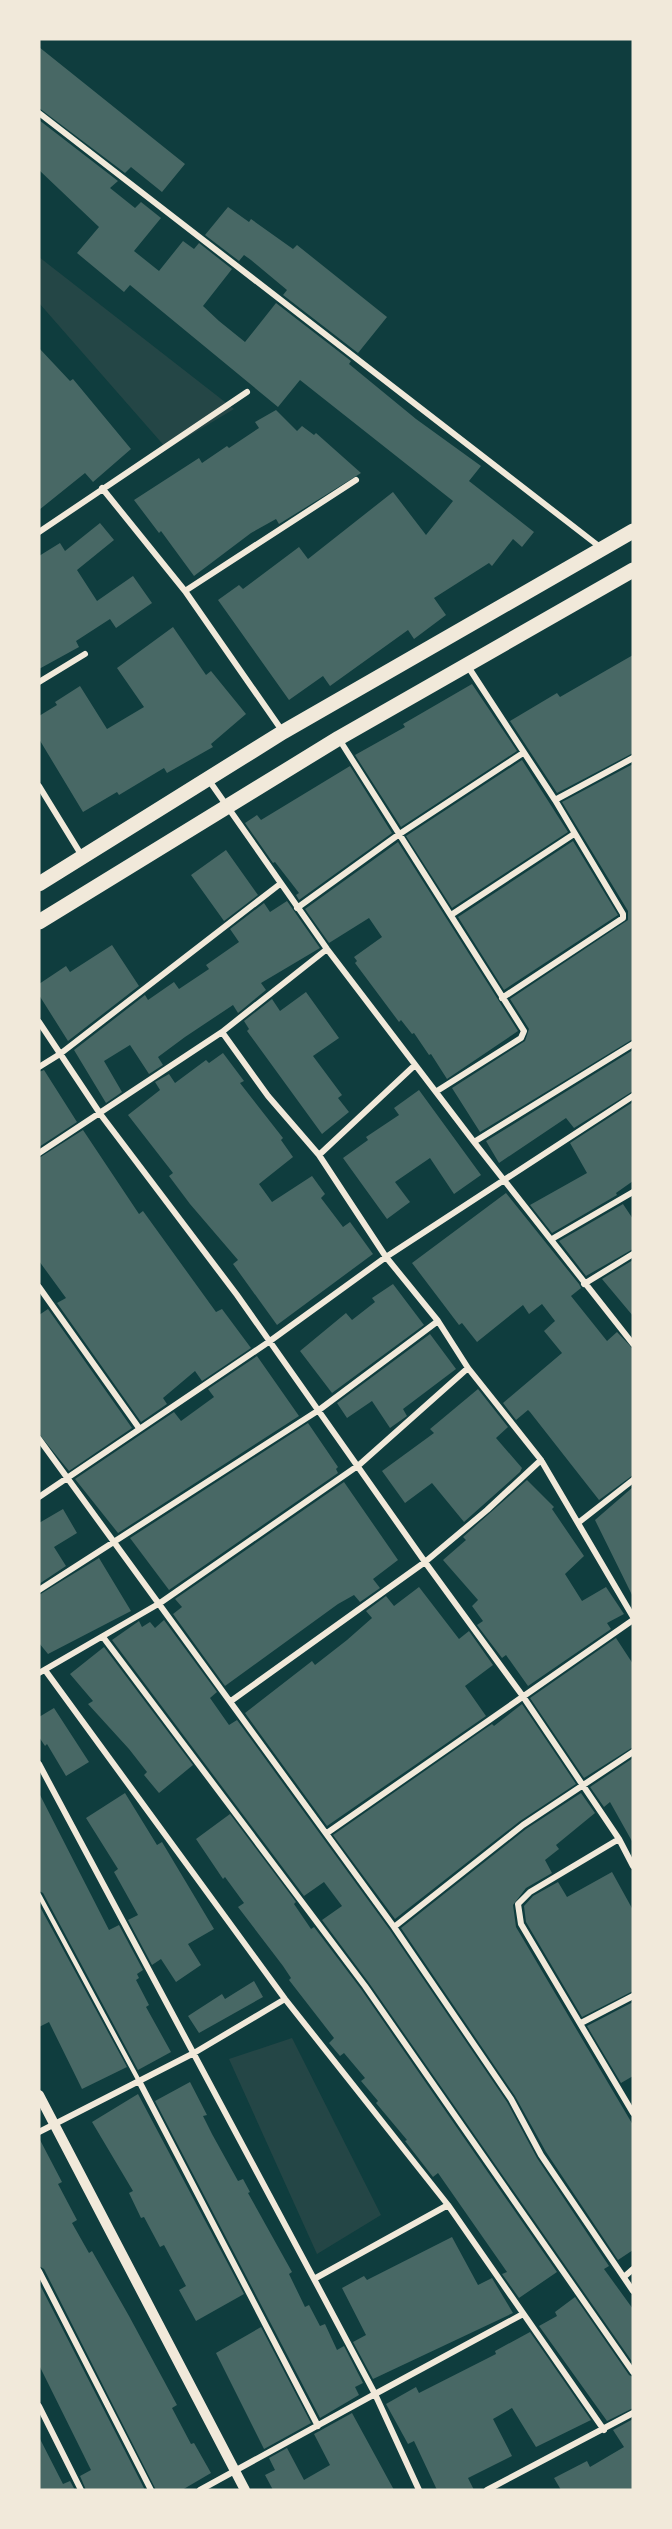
<svg xmlns="http://www.w3.org/2000/svg" width="672" height="2529" viewBox="0 0 672 2529" font-family="Helvetica,sans-serif">
<rect width="100%" height="100%" fill="#0f3d3e"/>
<!-- green -->
<path fill="#244646" d="M39 257 234 409 167 449 39 303Z
M292 2038 381 2215 317 2254 229 2059Z"/>
<!-- building -->
<path fill="#486865" d="M39 47 185 164 162 192 131 167 125 173 39 108Z
M39 120 118 181 110 188 135 208 141 202 161 218 134 251 159 271 183 241 194 249 199 243 232 269 203 306 219 321 245 342 276 303 351 361 349 364 416 419 481 466 469 481 534 532 522 547 513 539 492 566 489 563 434 598 446 615 414 639 408 630 330 686 323 676 289 700 218 600 239 585 243 589 299 547 308 559 393 492 426 535 453 501 300 380 278 407 130 285 124 292 77 253 99 227 39 170Z
M228 207 249 222 251 219 293 249 297 245 387 317 358 353 283 295 287 290 251 260 244 255 239 261 205 235Z
M39 348 70 381 73 379 131 449 93 482 85 473 39 510Z
M276 410 297 431 302 426 314 435 316 433 361 473 279 524 276 519 251 533 194 576 161 531 159 533 134 500 199 458 202 463 227 446 229 448 259 428 255 422Z
M100 523 114 540 77 570 97 601 133 576 152 603 116 628 110 619 76 641 79 647 39 669V556L60 543 65 551Z
M173 627 206 675 211 671 246 714 211 744 213 747 167 773 164 768 119 795 117 792 83 812 39 739V716L57 705 55 702 80 686 107 729 144 707 117 668Z
M633 655V753L557 793 510 721 557 693 560 697Z
M472 684 517 751 401 827 355 755 405 727 403 724Z
M522 760 568 832 452 908 406 836Z
M633 764V1039L480 1132 452 1088 525 1041 529 1029 510 999 628 920V911L562 802Z
M350 766 392 833 299 900 296 895 299 893 275 862 273 863 245 823 257 815 261 820Z
M573 841 618 915 504 990 458 917Z
M398 842 518 1031 447 1079 431 1054 429 1055 414 1033 412 1034 401 1020 399 1022 355 963 357 961 354 957 382 937 369 918 329 943 305 909Z
M226 850 258 895 224 921 191 875Z
M287 901 320 948 261 983 266 990 238 1013 233 1005 185 1037 158 1057 163 1065 149 1074 130 1045 104 1061 122 1092 106 1103 74 1050 145 995 148 1000 174 982 179 989 209 969 206 965 239 942 230 929 264 903 270 912Z
M112 945 139 986 68 1041 39 995V984L66 966 70 972Z
M306 992 339 1038 313 1056 342 1095 338 1098 349 1112 322 1134 247 1031 249 1029 244 1021 272 999 280 1011Z
M633 1050V1091L574 1128 566 1118 499 1163 486 1141Z
M223 1053 244 1081 240 1083 283 1138 281 1140 293 1157 259 1184 272 1202 312 1176 325 1194 321 1198 343 1227 350 1222 373 1254 277 1325 233 1264 238 1260 190 1204 169 1176 173 1173 128 1115 160 1090 155 1082 169 1074 175 1083 206 1060 209 1063Z
M44 1070 77 1122 39 1147V1072Z
M419 1090 481 1175 454 1194 430 1158 395 1182 410 1202 387 1219 343 1158 368 1140 366 1137 399 1115 394 1108Z
M633 1102V1181L616 1193 617 1195 552 1233 530 1205 587 1173 570 1143Z
M83 1130 139 1214 143 1211 216 1312 222 1309 251 1348 202 1381 195 1371 163 1398 167 1404 141 1422 57 1303 66 1298 39 1261V1158Z
M506 1193 579 1284 581 1288 571 1296 607 1341 617 1332 633 1349V1475L599 1500 530 1412 528 1410 516 1420 503 1403 562 1353 544 1331 555 1321 542 1304 529 1314 523 1305 477 1342 462 1323 459 1325 412 1263Z
M623 1204 633 1219V1249L586 1276 559 1241Z
M633 1260V1316L602 1279Z
M393 1284 424 1325 332 1393 300 1351 346 1313 352 1320 375 1302 372 1298Z
M48 1309 132 1428 69 1471 39 1434V1315Z
M430 1334 456 1369 403 1409 407 1416 390 1428 372 1401 347 1418 337 1403Z
M257 1356 299 1416 118 1533 75 1479 174 1412 181 1421 214 1397 208 1389Z
M478 1389 508 1427 496 1438 522 1468 520 1472 464 1522 432 1483 405 1503 382 1471 434 1433 430 1429Z
M308 1423 338 1467 336 1469 338 1473 169 1590 130 1538Z
M527 1480 554 1507 552 1509 584 1556 565 1574 582 1601 606 1587 624 1614 607 1623 611 1629 528 1686 506 1655 502 1658 477 1625 483 1621 472 1606 478 1600 443 1560 466 1540 463 1537Z
M344 1482 398 1560 373 1579 380 1588 360 1602 354 1595 338 1604 225 1686 173 1614 182 1607 175 1599Z
M633 1487V1597L595 1520Z
M63 1509 77 1533 54 1547 66 1566 39 1584V1523Z
M99 1558 131 1611 48 1654 39 1643V1595Z
M419 1587 459 1639 469 1631 493 1665 465 1686 486 1716 327 1826 245 1713 312 1661 315 1665 347 1640 372 1618 366 1611 386 1596 394 1606Z
M164 1620 217 1692 210 1698 229 1725 237 1720 390 1930 507 2102 537 2158 609 2266 604 2269 633 2309V2363L369 1983 322 1920 342 1906 324 1882 304 1896 112 1640 139 1621 142 1627 150 1622 155 1628Z
M616 1638 633 1664V1747L584 1778 530 1698Z
M104 1647 193 1765 159 1793 144 1775 147 1772 129 1749 88 1704 93 1701 70 1674Z
M522 1704 576 1784 520 1821 395 1919 333 1835 492 1724 494 1726Z
M54 1708 89 1762 66 1776 47 1744 45 1746 39 1737V1717Z
M633 1758V1843L610 1802 604 1807 590 1787Z
M39 1793 109 1930 119 1925 143 1970 137 1974 139 1978 136 1980 149 2005 146 2007 171 2052 138 2070 43 1893 39 1891Z
M125 1793 157 1845 162 1842 214 1929 188 1944 201 1965 176 1982 161 1959 152 1965 128 1920 138 1915 114 1872 118 1869 86 1818Z
M581 1793 595 1813 556 1845 559 1849 545 1860 552 1873 526 1888 513 1905 516 1927 633 2125V2250L618 2260 546 2152 515 2096 401 1928 526 1829Z
M230 1814 296 1902 294 1904 311 1929 314 1927 361 1989 557 2272 519 2298 502 2274 507 2272 438 2173 433 2177 405 2141 407 2140 376 2103 378 2101 361 2081 365 2078 344 2053 340 2056 329 2043 334 2038 289 1980 291 1978 283 1966 238 1907 244 1903 225 1877 223 1879 196 1839Z
M612 1872 633 1910V1991L582 2017 526 1922 524 1906 533 1896 558 1882 567 1897Z
M39 1905 127 2067 82 2089 49 2022 39 2027Z
M254 1981 263 1997 199 2033 188 2016 222 1994 225 1999Z
M633 2002V2076L621 2083 587 2026Z
M190 2082 207 2115 203 2116 212 2134 238 2181 243 2179 250 2192 248 2193 292 2272 289 2274 305 2307 309 2305 320 2326 325 2324 337 2350 344 2346 363 2383 355 2387 359 2395 320 2418 155 2101Z
M138 2094 244 2294 196 2321 179 2290 186 2286 164 2245 160 2247 144 2217 141 2218 129 2193 133 2191 92 2122Z
M39 2138 62 2182 58 2184 77 2220 72 2223 89 2253 92 2251 129 2316 177 2405 172 2408 191 2444 194 2443 211 2473 182 2490H156L44 2269 39 2266Z
M452 2237 478 2285 492 2278 513 2313 373 2379 353 2342 366 2335 342 2288 364 2276 367 2280Z
M39 2283 145 2490H86L80 2476 91 2470 39 2365Z
M575 2297 629 2375 633 2377V2408L607 2421 539 2326 557 2316 555 2312Z
M261 2327 311 2423 264 2449 216 2353Z
M530 2332 591 2420 536 2447 512 2408 493 2419 512 2456 468 2478 474 2490H437L414 2441 408 2444 386 2404 416 2387 419 2393 496 2354 495 2351Z
M352 2413 394 2490H273L265 2475 275 2470 269 2458 287 2448 304 2480 330 2465 314 2434Z
M633 2419V2490H561L554 2478 587 2461 590 2467 624 2447 613 2430Z
M39 2437 63 2484 70 2481 75 2490H39Z"/>
<g fill="none" stroke-linecap="round" stroke-linejoin="round">
<!-- service -->
<path stroke="#f1e9da" stroke-width="4.5" d="M39 1895 139 2081"/>
<!-- minor -->
<path stroke="#f1e9da" stroke-width="6" d="M39 113 600 547
M102 488 185 591 283 732
M39 532 247 392
M185 591 356 480
M467 665 555 800 623 914V918L502 998
M39 682 85 654
M339 739 524 1031 521 1038 437 1091
M208 779 327 949 474 1142 633 1344
M39 786 82 856
M555 800 633 758
M297 908 398 835 523 753
M451 915 574 834
M39 1022 101 1115 237 1295 425 1562 522 1695 619 1839 633 1866
M222 1032 268 1096 319 1155 386 1257 438 1321 468 1368 541 1460 633 1617
M39 1067 60 1054 280 884
M474 1142 633 1044
M39 1153 222 1032 327 949
M319 1155 415 1065
M552 1239 633 1192
M584 1284 633 1254
M39 1287 139 1428
M39 1439 394 1927 511 2099 541 2155 633 2291
M39 1497 270 1341 386 1257 633 1096
M578 1523 633 1480
M39 1590 319 1410 438 1321
M103 1637 365 1986 633 2372
M45 1670 285 1999 448 2205 604 2430
M39 1673 160 1603 359 1465 468 1368
M231 1701 425 1562 487 1510 541 1460
M39 1764 314 2279
M327 1833 633 1620
M619 1839 530 1892 518 1904 521 1924 633 2113
M394 1927 523 1825 633 1752
M581 2023 633 1996
M139 2081 318 2426
M39 2132 194 2053 285 1999
M448 2205 314 2279 375 2394 523 2314
M39 2271 151 2490
M624 2277 633 2269
M39 2406 81 2490
M200 2490 375 2394 419 2490
M487 2490 633 2413"/>
<!-- tertiary -->
<path stroke="#f1e9da" stroke-width="10" d="M39 2095 245 2490"/>
<!-- primary -->
<path stroke="#f1e9da" stroke-width="15" d="M39 884 283 732 633 531
M39 922 339 738 633 570"/>
</g>
<!-- border -->
<rect width="672" height="2529" fill="none" stroke="#f1e9da" stroke-width="81"/>
</svg>
